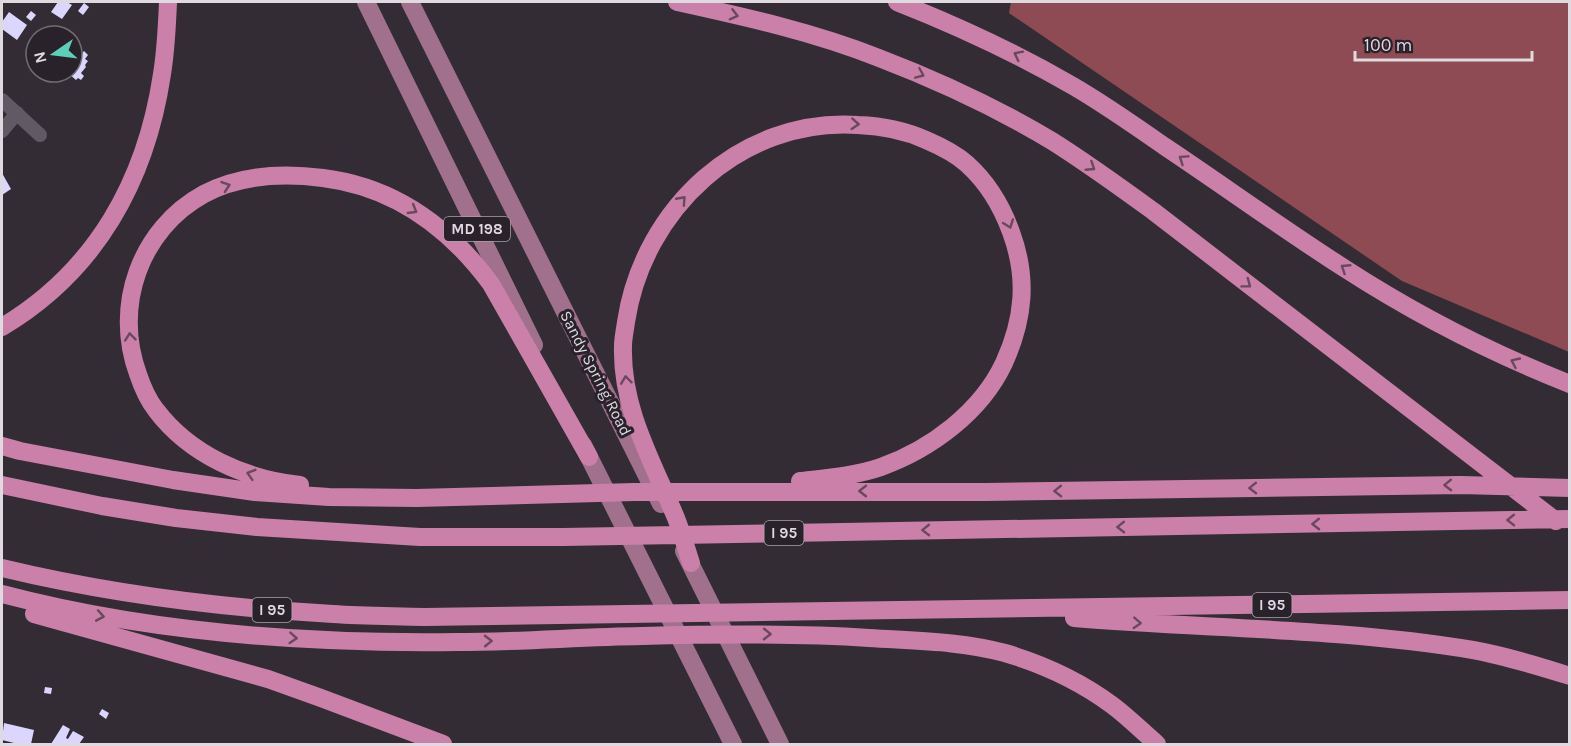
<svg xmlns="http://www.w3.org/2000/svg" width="1571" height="746" viewBox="0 0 1571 746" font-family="Karla,sans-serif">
<rect width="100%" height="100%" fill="#332c35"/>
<!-- forest -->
<path fill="#8f4b53" d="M1011 2H1569V352L1402 281 1009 13Z"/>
<!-- building -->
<path fill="#dbd6fe" d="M58 2H67L72 5 62 19 51 12Z
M84 3 89 7 83 15 78 11Z
M31 11 36 15 31 21 26 17Z
M9 12 27 25 17 40 2 29V22Z
M84 51 88 55 85 59 88 61 85 65 86 67 81 73 84 76 81 80 78 78 76 80 69 74 68 76 62 72 60 75 56 72H72V53L78 58Z
M2 173 11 189 2 195Z
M45 687 52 688 51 694 44 693Z
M102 709 109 713 106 719 99 714Z
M4 723 34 730 31 744H18L2 740Z
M63 725 70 729 66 738 68 739 73 731 84 737 79 744H51Z"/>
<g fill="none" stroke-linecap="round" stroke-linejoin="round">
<!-- street -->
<path stroke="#615964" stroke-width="14" d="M2 100 40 135
M2 131 17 113"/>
<!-- primary -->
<path stroke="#a1708d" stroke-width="18" d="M366 2 534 345
M410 2 661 504
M583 445 733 744
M684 551 780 744"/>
<!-- highway -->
<path stroke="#cb80a9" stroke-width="18" d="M677 2C745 17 814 32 879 58 939 81 997 108 1052 141 1087 163 1120 187 1153 211L1556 521
M897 2C958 26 1016 53 1073 86 1104 104 1134 125 1164 146 1224 186 1283 229 1344 268 1415 314 1491 353 1570 384
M2 327C96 271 146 181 162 74 166 50 167 26 168 2
M2 446 20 451 173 480 255 492 329 497 417 498 634 492H986L1461 485 1570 488
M2 485 102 506 176 518 257 527 420 537H563L1570 519
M300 485C245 479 190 455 156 410 148 400 142 386 138 374 113 306 140 229 204 194 240 175 284 173 323 178 395 187 449 227 491 284L589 457
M691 563C686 548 682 533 676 518 653 462 621 409 623 346 623 338 625 330 626 322 643 209 741 117 858 125 882 126 904 130 926 140 940 146 956 154 967 164 987 182 1002 207 1011 232 1028 278 1024 319 1004 363 981 412 931 449 881 467 855 476 827 478 800 481
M2 568C110 594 222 608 333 614 363 616 394 616 424 617L1570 600
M2 594C150 633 304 644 457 642 519 642 580 637 642 636 718 634 793 633 869 638 914 641 961 641 1005 653 1042 664 1081 682 1112 705 1128 717 1142 731 1157 744
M34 614 268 679 321 698 443 744
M1074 618C1207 629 1341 628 1473 650 1506 656 1538 666 1570 676"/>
</g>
<!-- one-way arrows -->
<defs><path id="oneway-chevron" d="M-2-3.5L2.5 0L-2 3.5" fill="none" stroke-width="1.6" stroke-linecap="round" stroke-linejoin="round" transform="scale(1.5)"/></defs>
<g stroke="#6a485d">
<use href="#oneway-chevron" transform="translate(734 15) rotate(14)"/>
<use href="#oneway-chevron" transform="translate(1018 55) rotate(-153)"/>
<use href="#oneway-chevron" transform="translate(920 74) rotate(23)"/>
<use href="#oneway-chevron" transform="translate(855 124) rotate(4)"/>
<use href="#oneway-chevron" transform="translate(1183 159) rotate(-146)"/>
<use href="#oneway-chevron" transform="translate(1091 167) rotate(33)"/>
<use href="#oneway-chevron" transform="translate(226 186) rotate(-19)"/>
<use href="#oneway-chevron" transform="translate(682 200) rotate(-48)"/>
<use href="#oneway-chevron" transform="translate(413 210) rotate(31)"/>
<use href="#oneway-chevron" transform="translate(1009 224) rotate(70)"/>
<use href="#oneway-chevron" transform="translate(1345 268) rotate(-147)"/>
<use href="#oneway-chevron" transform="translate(1247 284) rotate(37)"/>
<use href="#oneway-chevron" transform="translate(130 337) rotate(-96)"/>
<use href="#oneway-chevron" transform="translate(1515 362) rotate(-155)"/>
<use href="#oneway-chevron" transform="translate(626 380) rotate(-97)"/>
<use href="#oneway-chevron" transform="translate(251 474) rotate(-163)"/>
<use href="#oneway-chevron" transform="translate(1448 485) rotate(179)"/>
<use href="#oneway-chevron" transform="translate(1253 488) rotate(179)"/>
<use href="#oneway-chevron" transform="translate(863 491) rotate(-180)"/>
<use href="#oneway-chevron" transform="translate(1058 491) rotate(179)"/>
<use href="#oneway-chevron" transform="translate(1511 520) rotate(179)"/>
<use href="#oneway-chevron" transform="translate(1316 524) rotate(179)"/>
<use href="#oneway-chevron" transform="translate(1121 527) rotate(179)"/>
<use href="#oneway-chevron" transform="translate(926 530) rotate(179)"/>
<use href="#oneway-chevron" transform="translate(100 616) rotate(10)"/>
<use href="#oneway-chevron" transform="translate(1137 623) rotate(3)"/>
<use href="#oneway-chevron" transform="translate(767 634) rotate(1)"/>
<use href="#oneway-chevron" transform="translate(293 638) rotate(4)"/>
<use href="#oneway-chevron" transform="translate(488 641) rotate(-1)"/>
</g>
<g text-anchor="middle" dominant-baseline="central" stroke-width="6" stroke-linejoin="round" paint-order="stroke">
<!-- shield labels -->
<g fill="#29222b" stroke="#a8a3aa" stroke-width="1.5">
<rect x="444" y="217" width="66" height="24" rx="4.5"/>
<rect x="764.5" y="521" width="39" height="24" rx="4.5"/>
<rect x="1252.5" y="593" width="39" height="24" rx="4.5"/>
<rect x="252.5" y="598" width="39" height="24" rx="4.5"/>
</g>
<g font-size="15" font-weight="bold" fill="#dedae0">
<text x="477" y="229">MD 198</text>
<text x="784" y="533">I 95</text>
<text x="1272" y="605">I 95</text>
<text x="272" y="610">I 95</text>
</g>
<!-- street labels -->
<g font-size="16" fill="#dedae0" stroke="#29222b">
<text transform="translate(596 373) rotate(63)">Sandy Spring Road</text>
</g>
</g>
<!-- border -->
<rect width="1571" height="746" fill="none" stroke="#dedae0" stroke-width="6"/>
<!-- north arrow -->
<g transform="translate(54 54) rotate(256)"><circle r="28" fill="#29222b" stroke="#716c73" stroke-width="1.5"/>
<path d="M0-4.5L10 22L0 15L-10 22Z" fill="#5cceba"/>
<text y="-9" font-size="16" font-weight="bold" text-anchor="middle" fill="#dedae0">N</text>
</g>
<!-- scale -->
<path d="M1355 51v9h177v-9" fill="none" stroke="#dedae0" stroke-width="3"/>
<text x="1364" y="51" font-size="18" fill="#dedae0" stroke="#29222b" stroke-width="4.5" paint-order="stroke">100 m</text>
</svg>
